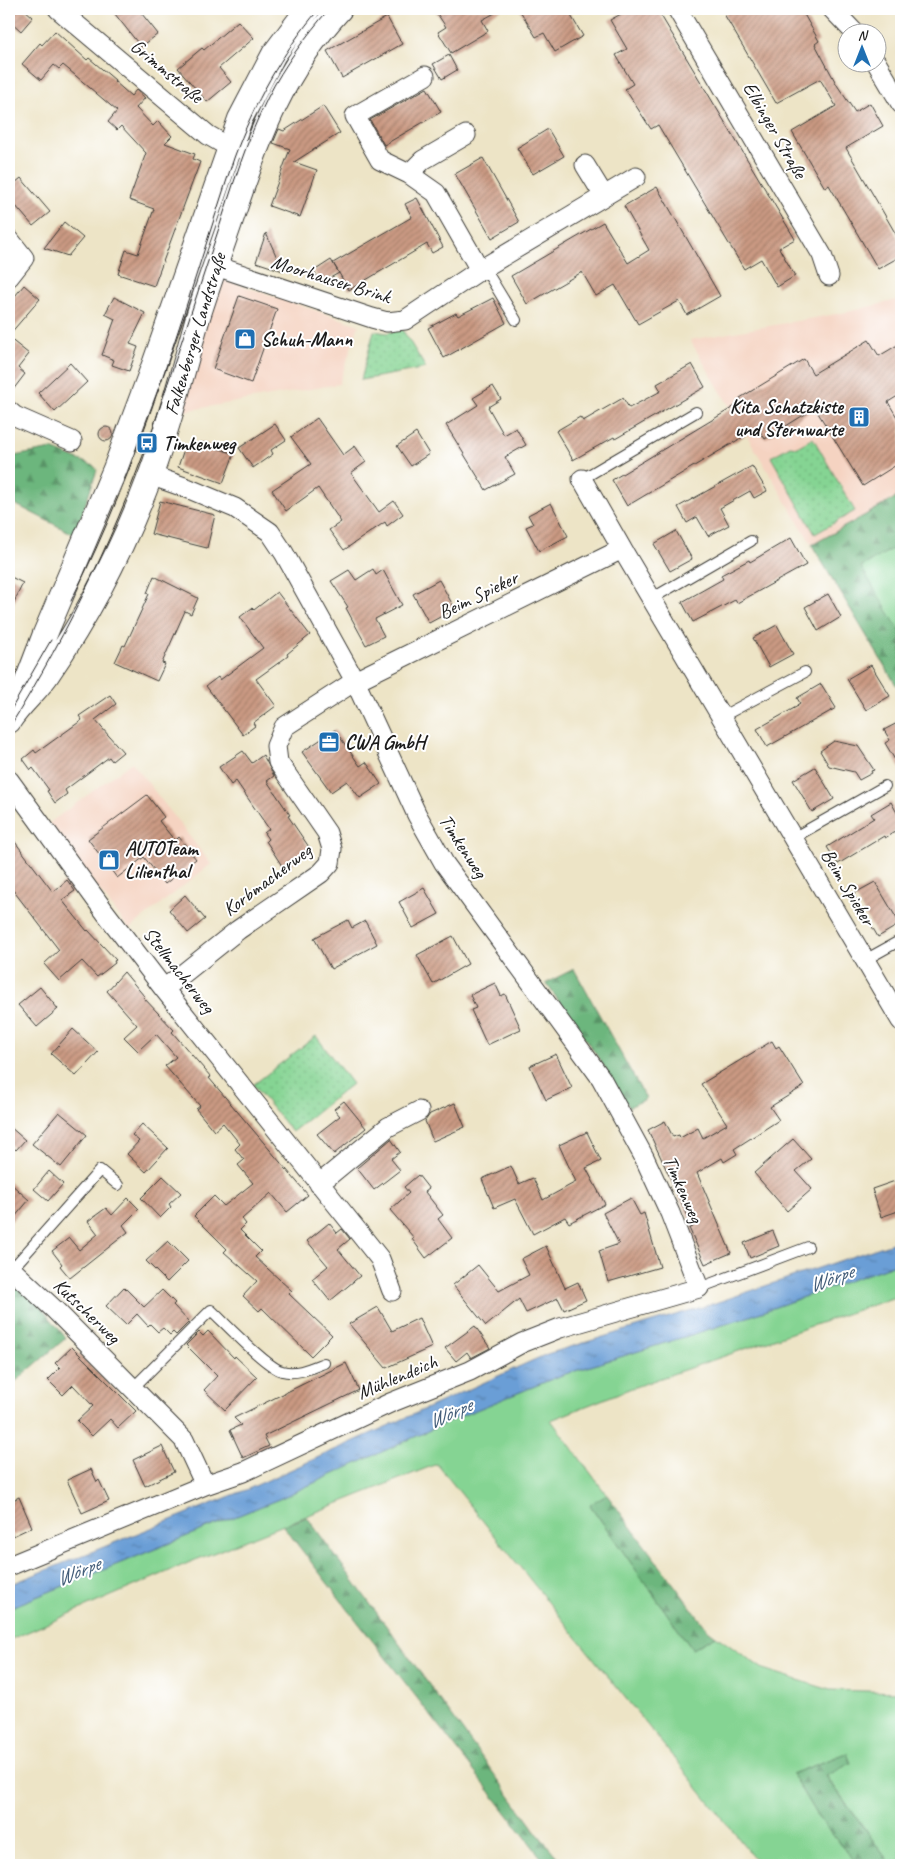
<svg xmlns="http://www.w3.org/2000/svg" width="910" height="1874" viewBox="0 0 910 1874" font-family="Caveat,sans-serif">
<defs>
<pattern id="forest-firs" width="22" height="20" patternUnits="userSpaceOnUse" patternTransform="scale(1.25)"><rect width="22" height="20" fill="#6cb67d"/><path d="M5 1l3.5 6h-7zM16 11l3.5 6h-7z" fill="#589366"/></pattern>
<pattern id="park-dots" width="8" height="8" patternUnits="userSpaceOnUse" patternTransform="scale(1.25)"><rect width="8" height="8" fill="#85d493"/><path d="M2 2h.1M6 6h.1" fill="none" stroke="#72b57e" stroke-width="1.8" stroke-linecap="round"/></pattern>
<pattern id="water-ripples" width="26" height="14" patternUnits="userSpaceOnUse" patternTransform="scale(1.25)"><rect width="26" height="14" fill="#6a9ed6"/><path d="M2 4q2-2 4 0t4 0M15 11q2-2 4 0t4 0" fill="none" stroke="#5680ad"/></pattern>
<pattern id="building-hatch" width="6" height="6" patternUnits="userSpaceOnUse" patternTransform="scale(1.25)"><rect width="6" height="6" fill="#cb9a83"/><path d="M-1 1l2-2M0 6l6-6M5 7l2-2" fill="none" stroke="#a47d6a"/></pattern>
</defs>
<rect width="100%" height="100%" fill="#fff"/>
<filter id="ink" filterUnits="userSpaceOnUse"><feTurbulence type="fractalNoise" baseFrequency=".02" numOctaves="2"/><feDisplacementMap in="SourceGraphic" scale="10" xChannelSelector="R" yChannelSelector="G"/><feConvolveMatrix kernelMatrix="1 2 1 2 8 2 1 2 1" color-interpolation-filters="sRGB"/></filter>
<filter id="wash" filterUnits="userSpaceOnUse"><feTurbulence type="fractalNoise" baseFrequency=".0096" numOctaves="4" result="noise"/><feDisplacementMap in="SourceGraphic" scale="20" xChannelSelector="R" yChannelSelector="G"/><feGaussianBlur stdDeviation="1.12" result="paint"/><feColorMatrix in="noise" values="0 0 0 0 0 0 0 0 0 0 0 0 0 0 0 0 0 1.4 0 .05"/><feComposite in="paint" operator="in"/></filter>
<g filter="url(#wash)">
<rect width="100%" height="100%" fill="#ede4c6"/>
<!-- built -->
<path fill="#f5d3c1" d="M216 278 225 280 359 325 339 384 167 414Z
M901 299V495L812 545 690 340 847 312Z
M132 762 211 864 129 929 48 824Z"/>
<!-- green -->
<path fill="#85d493" stroke="#507858" d="M901 495V693L812 545Z
M901 1262V1295L629 1389 551 1420 607 1495 590 1505 692 1649 716 1636 763 1669 830 1690 901 1692V1865H891L826 1775 847 1753 792 1774 817 1816 858 1865H760L437 1464 188 1563 9 1640V1608L279 1499 454 1419 562 1375 742 1319Z"/>
<!-- forest -->
<path fill="url(#forest-firs)" stroke="#44694c" d="M52 449 94 466 97 470 75 535 9 501V457Z
M901 495V544L861 567 901 633V693L812 545Z
M574 969 646 1099 629 1107 598 1057 546 983Z
M9 1278 42 1308 66 1338 9 1387Z
M607 1495 708 1630 716 1636 692 1649 590 1505Z
M307 1517 537 1833 564 1865H547L283 1526Z
M847 1753 851 1763 826 1776 891 1865H858L817 1816 792 1774Z"/>
<!-- park -->
<path fill="url(#park-dots)" stroke="#507858" d="M402 329 426 368 361 380 374 331 387 333Z
M813 438 855 511 815 534 771 457 790 446 797 447Z
M316 1036 352 1084 292 1132 253 1085Z"/>
<!-- water -->
<path fill="url(#water-ripples)" stroke="#435d79" d="M901 1240V1262L742 1319 562 1375 454 1419 279 1499 9 1608V1585L248 1489 547 1354 715 1303Z"/>
<g id="blocks">
<!-- building -->
<path fill="url(#building-hatch)" d="M9 9H24L33 17 21 31 9 20Z
M111 9H138L158 34 141 47Z
M434 9H502L482 20 488 31 451 53 438 32 446 27Z
M519 9H567L583 36 555 52 544 33 536 37Z
M630 9H657L795 239 779 248 795 276 777 287 761 259 744 269 658 125 651 129 625 89 633 84 616 55 627 49 610 20Z
M734 9H801L819 41 815 44 837 85 855 112 870 103 883 126 846 148 901 243V256L878 269 829 185 825 188 792 132 836 106 820 79 776 103 724 14Z
M387 17 402 44 342 78 327 51Z
M238 21 254 38 219 68 231 82 207 102 178 68 202 48 204 50Z
M55 31 87 60 89 58 115 80 114 81 131 96 136 90 145 98 136 108 153 126 158 121 172 136 165 143 195 154 193 159 200 162 154 286 118 274 126 250 138 254 154 209 129 200 146 153 121 126 117 130 108 122 117 111 69 70 63 65 59 69 54 65 41 80 22 64 40 43 42 45Z
M449 55 457 70 442 79 433 64Z
M427 88 441 112 384 145 370 120Z
M323 106 340 133 294 162 317 170 300 217 269 206 290 149 273 143 279 129 284 131Z
M548 129 564 156 533 174 517 148Z
M483 158 519 222 492 238 455 174Z
M21 178 50 212 33 226 9 198V188Z
M657 187 720 296 687 315 679 301 638 324 615 285 596 296 582 272 527 304 511 276 603 222 628 263 649 250 624 206Z
M417 198 443 247 432 253 427 244 349 290 333 263 339 273 321 283 314 271 331 260 333 263 412 217 405 204Z
M64 222 83 238 68 256 44 248Z
M266 233 283 271 256 262Z
M24 285 40 299 9 335V291L15 296Z
M239 296 277 309 251 383 213 369Z
M114 297 145 313 130 344 138 347 129 371 112 365 114 360 102 355 115 319 105 314Z
M493 298 506 323 444 358 428 328 456 313 458 316Z
M9 338 29 354 18 368 25 374 9 395Z
M869 340 879 356 901 343V394L888 402 901 424V462L863 486 815 408 765 439 758 428 627 506 612 480 742 402 740 398 804 359 813 374Z
M70 363 87 382 55 412 38 393Z
M692 364 705 387 615 439 614 437 573 460 556 431 580 417 583 421 623 398 629 408 661 391 657 384Z
M493 386 501 399 488 407 504 435 516 428 526 445 505 457 515 474 486 490 446 425 478 405 473 398Z
M317 418 343 455 355 446 366 462 351 473 379 512 394 501 403 514 387 526 385 522 344 550 329 530 341 522 318 488 286 511 272 490 311 464 291 437Z
M275 424 286 440 271 450 273 454 253 468 239 448Z
M99 434a7 7 0 1 1 14 0a7 7 0 1 1-14 0Z
M416 433 429 454 411 466 397 446Z
M201 442 234 454 223 483 178 467 185 446 198 450Z
M752 466 767 491 754 498 750 491 720 508 729 525 708 536 697 517 687 523 678 507Z
M160 501 215 515 207 548 151 534Z
M551 503 568 536 539 551 526 527 533 524 528 515Z
M676 531 692 559 670 571 654 544Z
M791 538 806 565 737 603 735 600 693 622 682 602 723 579 721 575 749 560 750 562Z
M373 569 376 575 383 570 402 605 375 619 384 636 366 645 346 608 348 607 331 581 349 570 356 580Z
M9 576 23 583 9 613Z
M154 576 198 598 191 614 185 611 162 663 165 664 157 681 115 662 123 645 125 646 149 594 147 593Z
M439 580 455 609 429 623 413 594Z
M277 592 310 635 287 654 288 656 256 679 276 706 253 723 255 726 243 735 206 686 218 677 220 680 263 648 240 617 252 608 254 610Z
M828 594 841 617 818 631 805 607Z
M777 625 793 654 769 667 753 638Z
M871 665 890 696 866 710 847 679Z
M821 684 836 708 767 747 757 729 798 706 797 705 800 703 797 698Z
M110 695 116 704 95 720 123 752 112 761 109 757 65 790 67 794 55 803 47 791 49 790 33 768 31 770 23 759 34 750 36 753 82 720 79 716Z
M901 721V770L885 743 890 740 884 730Z
M335 730 360 766 366 762 381 784 360 798 347 781 331 792 302 752Z
M834 741 858 746 874 770 871 771 872 773 859 780 854 772 829 766 820 751Z
M243 751 252 763 263 755 274 776 267 781 290 815 288 816 311 850 284 869 266 841 268 839 264 833 269 829 236 781 231 785 219 767Z
M815 767 834 799 812 812 793 780Z
M147 795 164 817 159 821 175 841 179 837 196 859 165 884 144 857 117 878 88 839Z
M891 802 901 820V828L885 838 884 836 838 864 827 847 874 818 871 814Z
M9 834 53 892 67 880 75 891 62 900 87 931 88 930 116 960 114 961 115 963 97 977 82 961 59 981 44 964 59 950 9 885Z
M875 882 900 924 878 937 853 894Z
M424 888 439 914 413 928 399 902Z
M185 895 205 919 188 933 169 910Z
M348 920 352 928 365 921 377 944 331 969 314 938Z
M453 936 468 964 433 984 417 955Z
M124 972 144 996 143 997 174 1030 172 1032 211 1077 209 1078 308 1195 287 1212 271 1193 242 1219 246 1224 240 1230 261 1251 255 1257 292 1291 289 1294 332 1335 311 1356 262 1308 259 1311 243 1296 257 1281 224 1252 227 1249 194 1216 214 1196 224 1206 253 1183 238 1165 244 1160 235 1149 240 1144 223 1123 214 1131 196 1109 200 1106 165 1066 176 1057 156 1034 138 1051 124 1037 137 1025 107 991Z
M495 983 501 996 505 994 521 1029 487 1045 471 1010 476 1008 470 995Z
M40 987 58 1009 37 1027 18 1005Z
M73 1029 98 1052 76 1076 51 1054Z
M772 1041 776 1048 779 1046 804 1086 770 1107 779 1120 734 1149 737 1154 724 1162 722 1158 697 1173 731 1253 705 1264 689 1228 693 1227 648 1130 665 1121 673 1137 679 1135 680 1138 698 1128 703 1138 727 1124 701 1084Z
M556 1054 572 1088 546 1100 530 1066Z
M344 1101 366 1128 334 1154 317 1134 340 1116 334 1109Z
M455 1103 465 1127 433 1141 425 1121 430 1114Z
M59 1112 87 1135 61 1167 32 1144Z
M142 1124 168 1148 146 1172 127 1154 139 1141 132 1135Z
M9 1126 25 1140 16 1150 9 1144Z
M587 1132 601 1161 586 1168 605 1204 569 1223 565 1217 533 1234 515 1199 494 1208 482 1179 511 1166 519 1184 533 1178 543 1200 576 1182 559 1145Z
M391 1139 400 1152 391 1159 400 1170 374 1190 357 1168Z
M793 1139 811 1159 796 1171 812 1189 787 1211 754 1173Z
M49 1171 63 1184 48 1201 34 1189Z
M418 1175 429 1189 425 1192 443 1215 438 1219 452 1238 426 1258 412 1239 414 1238 390 1210 409 1193 404 1187Z
M163 1176 181 1193 169 1204 171 1207 160 1218 141 1198Z
M901 1179V1210L881 1217 872 1189Z
M9 1182 29 1200 9 1224Z
M128 1198 139 1209 123 1225 128 1232 70 1278 60 1266 62 1264 52 1251 69 1238 79 1250 98 1234 88 1221 106 1208 112 1215Z
M631 1198 640 1215 644 1213 660 1267 608 1282 599 1251 619 1244 603 1213Z
M329 1223 337 1233 342 1229 350 1239 338 1249 360 1276 330 1301 312 1279 328 1266 307 1241Z
M773 1231 779 1246 750 1258 744 1243Z
M168 1241 188 1261 167 1282 146 1261Z
M546 1246 565 1288 578 1282 586 1300 564 1310 558 1298 526 1313 519 1299 486 1326 453 1285 478 1265 499 1291 529 1275 521 1259Z
M124 1287 144 1307 162 1290 175 1303 173 1305 189 1322 176 1335 173 1332 170 1335 163 1328 158 1332 150 1324 148 1326 137 1314 126 1325 106 1306Z
M378 1307 392 1331 419 1318 432 1347 386 1368 349 1324Z
M475 1326 490 1348 471 1358 467 1352 456 1361 445 1348Z
M208 1331 234 1358 235 1356 257 1377 225 1410 204 1390 217 1376 186 1345 199 1332 203 1336Z
M72 1347 136 1411 118 1428 110 1419 92 1436 77 1421 93 1406 73 1385 63 1395 48 1380 60 1368 55 1363Z
M346 1363 359 1390 264 1436 269 1446 243 1458 230 1430 241 1425 234 1418Z
M162 1446 174 1472 145 1486 133 1460Z
M91 1469 97 1482 99 1480 109 1501 82 1513 67 1480Z
M19 1497 32 1527 13 1536 9 1527V1502Z"/>
</g>
</g>
<g filter="url(#ink)">
<use href="#blocks" fill-opacity="0" stroke="#3b3a36" stroke-width="1"/>
<g fill="none" stroke-linecap="round" stroke-linejoin="round">
<!-- service casing -->
<g stroke="#3b3a36" stroke-width="12">
<path id="service" d="M480 270 490 277 516 320
M582 479 696 412
M651 599 751 541
M721 717 805 672
M793 838 885 786
M865 960 901 940
M11 1270 100 1170 118 1185
M699 1288 808 1247
M133 1388 211 1310C224 1322 267 1368 282 1371 297 1375 311 1368 324 1363"/>
</g>
<!-- minor casing -->
<g stroke="#3b3a36" stroke-width="21">
<path id="minor" d="M58 9 208 135 220 142 243 149
M677 9 822 255 829 276
M832 9 854 32
M876 62 901 104
M425 76 355 116 380 160 409 174 436 193 480 270
M585 165 604 196
M409 174 423 160 466 135
M9 239 24 258 9 277
M216 266 372 318 387 322 405 320 480 270 636 177
M9 411 15 416 72 441
M582 479 622 549
M9 780 105 912 164 989 380 1259 392 1291
M164 989 238 930 321 873 330 863 332 849 327 833 278 762 276 746 284 727 355 681 622 549 901 1021
M319 1184 388 1127 419 1111
M9 1267 55 1310 184 1440 205 1485
M9 1566 205 1485 243 1472 390 1403 470 1371 522 1343 560 1328 699 1288 670 1213 644 1157 601 1078 444 863 417 815 355 681 284 553 270 532 235 508 187 488 150 475"/>
</g>
<!-- tertiary casing -->
<g stroke="#3b3a36" stroke-width="26">
<path id="tertiary" d="M21 697 45 634 115 469 155 362 240 119 274 54 308 9
M9 721C20 703 38 690 49 672 91 611 125 543 151 474 170 423 183 370 198 317 209 282 222 247 234 211 260 133 283 71 340 9"/>
</g>
<!-- service -->
<use href="#service" stroke="#fff" stroke-width="10"/>
<!-- minor -->
<use href="#minor" stroke="#fff" stroke-width="19"/>
<!-- tertiary -->
<use href="#tertiary" stroke="#fff" stroke-width="24"/>
<!-- tram -->
<path stroke="#1c1c1c" stroke-width="1" d="M71 601C142 461 185 306 234 158 254 103 281 54 319 9
M9 713 51 640
M9 728C70 630 120 525 157 416 177 355 197 295 217 234 232 188 246 141 268 97 284 65 306 36 329 9"/>
</g>
</g>
<!-- icons -->
<defs>
<g id="shop-square" transform="scale(1.125)"><rect x="-9" y="-9" width="18" height="18" rx="4" fill="#1f6fb2" stroke="#fff"/><path d="M-5-2.5h2.3a2.7 3.5 0 0 1 5.4 0H5L5.5 6h-11ZM-1.5-2.5h3a1.5 2.3 0 0 0-3 0Z" fill="#fff"/></g>
<g id="building-square" transform="scale(1.125)"><rect x="-9" y="-9" width="18" height="18" rx="4" fill="#1f6fb2" stroke="#fff"/><path d="M-4-6H4V6H1V3H-1V6H-4ZM-2.5-4.3h1.7v1.8h-1.7ZM.8-4.3h1.7v1.8H.8ZM-2.5-1h1.7V.8h-1.7ZM.8-1h1.7V.8H.8Z" fill="#fff"/></g>
<g id="bus-square" transform="scale(1.125)"><rect x="-9" y="-9" width="18" height="18" rx="4" fill="#1f6fb2" stroke="#fff"/><path d="M-5-6H5V4H4V6H2V4H-2V6H-4V4H-5ZM-3.5-4V0h7V-4ZM-3.5 1.2v1.5H-2V1.2ZM2 1.2v1.5H3.5V1.2Z" fill="#fff"/></g>
<g id="office-square" transform="scale(1.125)"><rect x="-9" y="-9" width="18" height="18" rx="4" fill="#1f6fb2" stroke="#fff"/><path d="M-6-3h4V-5.5h4V-3h4V5H-6ZM-1-4.5V-3h2v-1.5ZM-6 0V1H6V0Z" fill="#fff"/></g>
</defs>
<g fill-rule="evenodd">
<use href="#shop-square" x="245" y="339"/>
<use href="#building-square" x="859" y="417"/>
<use href="#bus-square" x="147" y="443"/>
<use href="#office-square" x="329" y="742"/>
<use href="#shop-square" x="109" y="860"/>
</g>
<g text-anchor="middle" dominant-baseline="central" stroke-width="4" stroke-linejoin="round" paint-order="stroke">
<!-- street labels -->
<g font-size="20" fill="#1c1c1c" stroke="#fff">
<text transform="translate(167 71) rotate(40)">Grimmstraße</text>
<text transform="translate(775 130) rotate(60)">Elbinger Straße</text>
<text transform="translate(331 279) rotate(17)">Moorhauser Brink</text>
<text transform="translate(195 334) rotate(-73)">Falkenberger Landstraße</text>
<text transform="translate(478 595) rotate(-26)">Beim Spieker</text>
<text transform="translate(463 846) rotate(57)">Timkenweg</text>
<text transform="translate(267 880) rotate(-37)">Korbmacherweg</text>
<text transform="translate(848 887) rotate(59)">Beim Spieker</text>
<text transform="translate(179 970) rotate(52)">Stellmacherweg</text>
<text transform="translate(683 1189) rotate(66)">Timkenweg</text>
<text transform="translate(87 1311) rotate(44)">Kutscherweg</text>
<text transform="translate(397 1377) rotate(-23)">Mühlendeich</text>
</g>
<!-- poi labels -->
<g font-size="20" font-weight="bold" fill="#1c1c1c" stroke="#fff" text-anchor="start">
<text x="261" y="339">Schuh-Mann</text>
<text x="843" y="406" text-anchor="end">Kita Schatzkiste<tspan x="843" dy="23">und Sternwarte</tspan></text>
<text x="163" y="443">Timkenweg</text>
<text x="345" y="742">CWA GmbH</text>
<text x="125" y="848">AUTOTeam<tspan x="125" dy="23">Lilienthal</tspan></text>
</g>
<!-- water labels -->
<g font-size="21" font-style="italic" fill="#435d79" stroke="#fff">
<text transform="translate(831 1278) rotate(-19)">Wörpe</text>
<text transform="translate(450 1413) rotate(-24)">Wörpe</text>
<text transform="translate(78 1571) rotate(-22)">Wörpe</text>
</g>
</g>
<!-- margin -->
<rect width="910" height="1874" fill="none" stroke="#fff" stroke-width="30"/>
<!-- north arrow -->
<g transform="translate(862 48)"><circle r="24" fill="#ffffff" stroke="#a4a4a4"/>
<path d="M0-4L9 19L0 12L-9 19Z" fill="#1f6fb2"/>
<text y="-8" font-size="14" font-weight="bold" text-anchor="middle" fill="#1c1c1c">N</text>
</g>
</svg>
